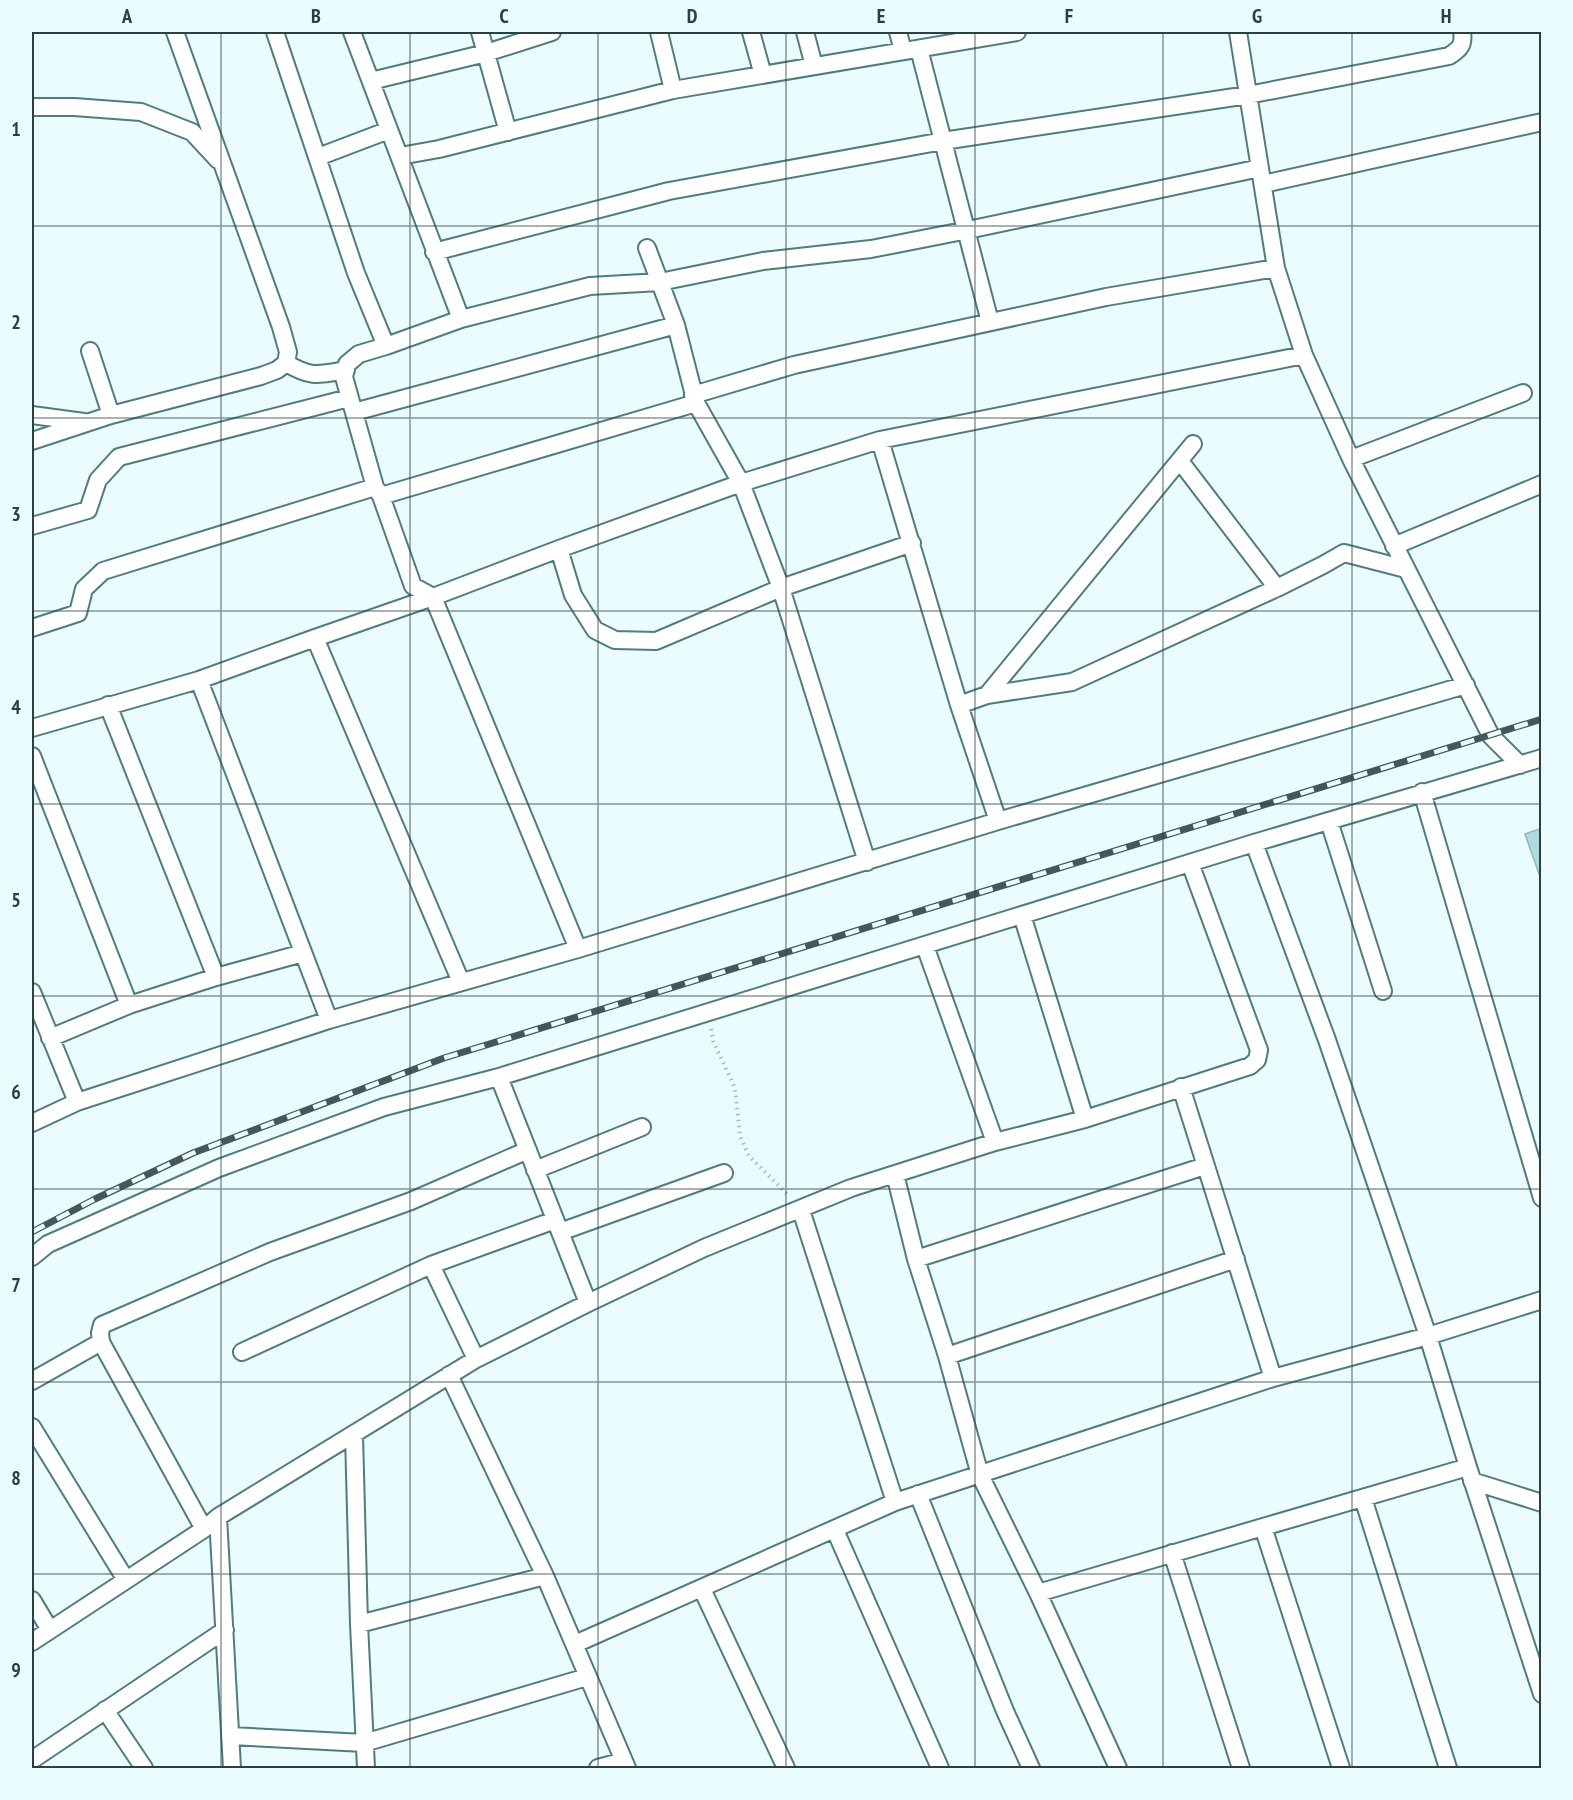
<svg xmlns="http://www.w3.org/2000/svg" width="1573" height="1800" viewBox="0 0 1573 1800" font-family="'PT Sans Narrow',sans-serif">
<rect width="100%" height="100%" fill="#eafcfd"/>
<!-- building -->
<path fill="#aedcde" stroke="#8ebabc" stroke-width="1.5" d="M1542 828V874H1539L1525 834Z"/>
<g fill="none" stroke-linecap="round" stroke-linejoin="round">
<!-- minor casing -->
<g stroke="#517c7e" stroke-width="20">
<path id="minor" d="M275 32 356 273 386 346
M352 32 461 319
M480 32 508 132
M659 32 673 90
M751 32 763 75
M805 32 814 66
M898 32 903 51
M1238 32 1276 268 1304 355 1351 459 1491 736 1520 765
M919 49 990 322
M371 81 486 53 552 32
M32 107H74L141 112 192 132 218 160
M400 156 439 149 673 90 1017 32
M318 157 389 130
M1263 184 1542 122
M647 248 676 325 696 403 741 483 781 588 867 862
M434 252 669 191 943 141 1248 95 1449 56C1460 49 1464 45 1462 32
M90 351 111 415
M286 363C311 378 318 375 346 370
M693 395 794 365 1106 297 1276 268
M354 412 676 325
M32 415 84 422
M880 440 959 705 998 821
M32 441 111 415 261 376 277 370 286 363 288 352 281 327 175 32
M1351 459 1523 393
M1180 461 1277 588
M381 496 696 403
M32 526 88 510 98 480 119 457 349 398
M1394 546 1542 484
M559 549 573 595 595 630 615 640 656 641 781 588 912 543
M32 628 78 613 84 589 103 571 375 487
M199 680 329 1020
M987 695 1072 682 1277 588 1323 565 1344 553 1406 569
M108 705 216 977
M959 705 987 695 1193 444
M32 728 199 680 315 638
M32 756 129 1005
M1422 792 1542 1198
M1329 821 1383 991
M1254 843 1327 1040 1428 1336 1468 1467 1542 1694
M1022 915 1085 1119
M925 946 995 1142
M578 949 433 597 413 586 381 496 375 487 344 377 347 364 359 354 386 346 461 319 590 286 660 282 763 261 871 249 968 230 1260 168
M461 982 315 638 433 597 559 549 741 483 880 440 1304 355
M32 992 77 1102
M50 1038 129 1005 216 977 303 953
M499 1077 588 1303
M1181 1087 1273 1378
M32 1123 77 1102 329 1020 578 949 998 821 1466 685
M535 1170 642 1127
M895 1174 916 1259 947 1356 980 1475 1038 1593 1118 1768
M801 1210 895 1502
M560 1232 724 1173
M32 1257 48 1244 219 1168 384 1107 499 1077 1254 843 1542 758
M916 1259 1205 1166
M431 1265 476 1359
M242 1352 431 1265 555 1220
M947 1356 1236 1259
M449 1375 545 1576 627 1768
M32 1381 101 1342
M32 1427 126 1580
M354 1435 359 1624 366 1768
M1472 1481 1542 1503
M918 1494 1005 1711 1031 1768
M1363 1498 1448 1768
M218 1517 232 1768
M1263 1527 1341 1768
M204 1529 101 1342 100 1333 102 1325 270 1252 411 1201 528 1150
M835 1530 940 1768
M1172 1553 1241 1768
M702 1589 786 1768
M1038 1593 1468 1467
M32 1600 50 1630
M359 1624 545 1576
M32 1642 204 1529 218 1517 476 1359 588 1303 704 1248 851 1188 995 1142 1085 1119 1250 1066 1257 1060 1259 1050 1190 863
M575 1644 895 1502 1273 1378 1428 1336 1542 1300
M105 1710 144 1768
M230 1736 364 1743 587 1677
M32 1760 225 1630
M598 1768 624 1761"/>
</g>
<!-- path -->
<path stroke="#a9bcbd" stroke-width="4" stroke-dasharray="1.5 4.5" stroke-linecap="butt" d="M711 1029 713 1041 735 1088 740 1136 749 1156 789 1196"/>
<!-- minor -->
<use href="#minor" stroke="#fff" stroke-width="16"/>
<!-- rail casing -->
<g stroke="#455859" stroke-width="7">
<path id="rail" d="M32 1232 95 1199 193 1153 444 1058 1542 719"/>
</g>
<!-- rail -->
<use href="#rail" stroke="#eafcfd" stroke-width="4.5" stroke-dasharray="14" stroke-linecap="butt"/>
</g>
<!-- grid -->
<path fill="none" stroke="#2d4041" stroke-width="1.5" stroke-opacity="0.55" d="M221 32V1768M410 32V1768M598 32V1768M786 32V1768M975 32V1768M1163 32V1768M1352 32V1768M32 226H1542M32 418H1542M32 611H1542M32 804H1542M32 996H1542M32 1189H1542M32 1382H1542M32 1574H1542"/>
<!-- border -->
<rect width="1573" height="1800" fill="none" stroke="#eafcfd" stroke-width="66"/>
<rect x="33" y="33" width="1507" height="1734" fill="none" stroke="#2d4041" stroke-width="2"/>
<g font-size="20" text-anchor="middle" font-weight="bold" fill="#2d4041">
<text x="127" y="23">A</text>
<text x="316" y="23">B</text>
<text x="504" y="23">C</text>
<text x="692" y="23">D</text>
<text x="881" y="23">E</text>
<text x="1069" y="23">F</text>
<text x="1257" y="23">G</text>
<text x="1446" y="23">H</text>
<text x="16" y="136">1</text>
<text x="16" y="329">2</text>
<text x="16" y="521">3</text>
<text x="16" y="714">4</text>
<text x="16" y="907">5</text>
<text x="16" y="1099">6</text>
<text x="16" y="1292">7</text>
<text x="16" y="1485">8</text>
<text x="16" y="1677">9</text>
</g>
</svg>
